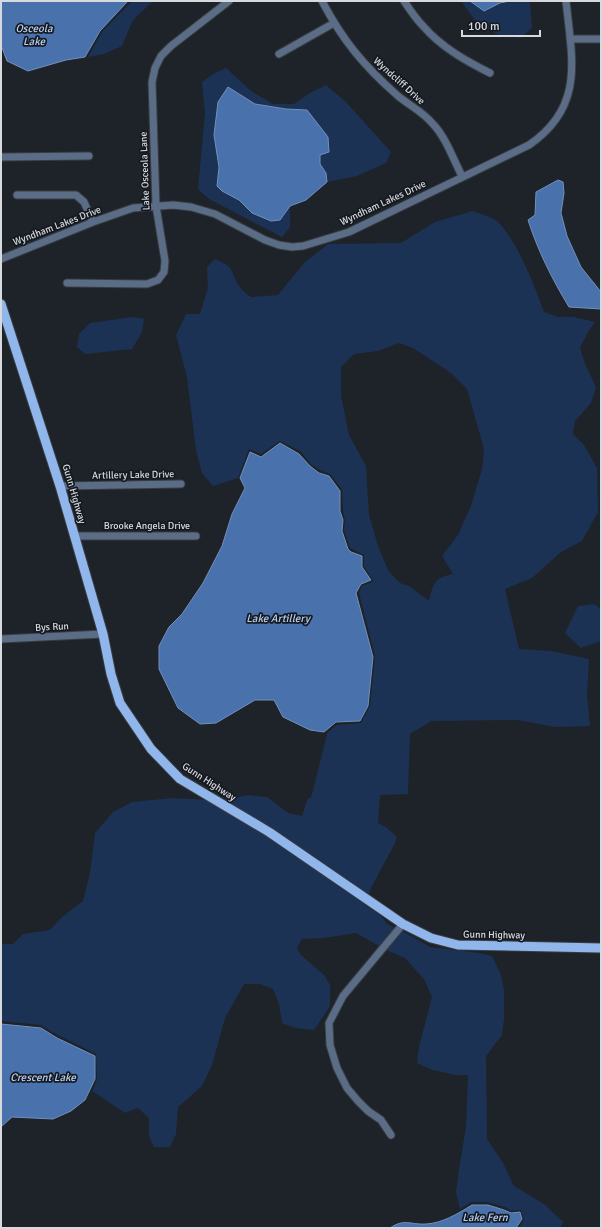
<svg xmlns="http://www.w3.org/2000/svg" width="602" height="1229" viewBox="0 0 602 1229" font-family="Signika,sans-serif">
<rect width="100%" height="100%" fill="#1e2329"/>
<!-- green -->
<path fill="#1b3255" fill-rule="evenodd" d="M132 1H153L133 20 122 46 104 54 88 57 102 32Z
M461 1H470L484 11C502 2 509 1 530 1L532 28 521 38 500 36 475 20Z
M226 68 251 91 273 104H294L310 93 326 85 345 101 391 152 386 163 357 176 327 182 326 173 320 164V154L329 151 307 110 286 109 255 104 228 88 218 102 214 135 219 167 217 186 222 191 239 200 252 213 290 206V227L282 237 209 199 198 189 205 113 202 82 213 74Z
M473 211C480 214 492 217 498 222 518 242 534 285 544 312L558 317H574L595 322 588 332 580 348 585 364 596 387 591 403 575 421 573 434 584 445 597 468 598 512 582 541 561 552 532 578 505 589 519 649 551 651 589 659 587 695 590 726 555 727 518 720 431 721 410 734 408 794 380 795 378 823 386 827 397 837 394 845 370 890 368 898 222 800 248 795 267 797 288 813 302 816 308 798H311L327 734V733L337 725 361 723 370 706 375 656 359 593 362 586 372 582 373 580 364 567V555L350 548 344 530 345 521 343 511 342 489 330 474 320 470 311 464 300 451 280 441 261 454 249 449 238 478 213 486 202 473 196 450 187 377 176 335 186 314H200L208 288 207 267 215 259C236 268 229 270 239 286 242 291 247 294 251 297L278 295 304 263 328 244 401 243 435 222ZM399 343 413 348 451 373 467 389 484 449 482 469 471 506 458 535 442 556 453 574C434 578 433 584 429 601L409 586 400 583 389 572 378 546 369 515 366 466 349 435 341 396V367L354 354 378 351Z
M133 317 144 319 142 332 132 349 85 354 77 347 79 334 90 323Z
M594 604 601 609V641L581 648 565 633 578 606Z
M172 798 210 800 268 835 381 916 387 924 397 929 381 947 356 933 324 938 302 939 297 947 300 954 324 975 330 985V1006L314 1030 295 1028 282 1023 279 1004 273 989 260 984H244L225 1018 212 1065 202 1086 178 1107 176 1134 170 1147H154L149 1136V1118L138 1108 125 1113 92 1091 97 1080 96 1054 58 1035 41 1025 1 1021V944H13L23 934 50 930 62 917 83 901 90 873 95 833 113 812 132 802Z
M402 931 430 947 479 953 492 956 501 975 504 990V1019L502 1035 486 1056 487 1139 503 1163 514 1186 544 1204 563 1222 560 1228H519L524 1219 521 1210 511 1211 505 1207 488 1202H471L460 1209 456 1192 459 1169 466 1127 468 1075H455L433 1070 417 1063 419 1047 432 997 424 979 405 958 386 950Z"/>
<!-- water -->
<path fill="#4971ac" stroke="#7390bb" d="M1 1H128L100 31 85 57 66 60 28 71 7 61 1 45Z
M470 1H510L500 3 484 11Z
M228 87 255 104 286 109 307 110 328 137 329 152 320 155V164L326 173 327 182 306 200 290 206 280 220 271 221 252 213 239 200 222 191 217 186 219 167 214 135 218 102Z
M558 180 563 182 564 193 561 213 567 236 581 267 601 292V309L569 307C552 279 538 251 528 220L535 215 536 192Z
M280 443 299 454 310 466 319 473 329 476 340 491V511L343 520 342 531 348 549 351 552 362 556V567L371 580 361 584 356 593 373 657 368 706 360 721 336 722 324 732 310 730 283 717 274 700H255L216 723 200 724 178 708 159 669V646L169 627 182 614 203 583 222 546 232 514 245 488 240 478 250 452 261 457Z
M1 1024 41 1028 57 1038 95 1056V1079L85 1100 71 1111 53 1119 12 1117 1 1127Z
M472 1205H488L504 1210 511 1213 520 1212 522 1219 516 1228H390C405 1218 410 1225 426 1224 443 1223 457 1214 472 1205Z"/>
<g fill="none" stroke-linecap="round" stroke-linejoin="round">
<!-- minor casing -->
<g stroke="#383d42" stroke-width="9">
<path id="minor" d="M322 1C343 41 364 66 398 96 409 105 423 112 432 123 446 137 453 159 462 176
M404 1C410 10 416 19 423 26 441 47 466 61 490 73
M570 39H601
M279 54 334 23
M1 157 89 156
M17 195H76L84 202 93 222
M1 259 93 222 133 208 173 205 191 207 215 214 265 240 279 245 292 247 303 246 349 232 529 145C585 107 572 59 566 1
M67 283 147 284 158 280 164 272 165 261 156 206 152 82 155 68 161 56 171 46 229 1
M60 486 181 484
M74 536H196
M1 639 103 634
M391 1135 381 1120 368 1111 358 1101 347 1088 337 1068 330 1045 329 1023 343 996 403 924"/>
</g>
<!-- major casing -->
<g stroke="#383d42" stroke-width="11">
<path id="major" d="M1 304 60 486 103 634 111 674 120 703 151 749 180 779 269 832 403 924 431 938 458 945 601 948"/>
</g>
<!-- minor -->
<use href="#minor" stroke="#5a6c86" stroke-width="7"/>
<!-- major -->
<use href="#major" stroke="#91b6ec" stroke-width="9"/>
</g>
<g text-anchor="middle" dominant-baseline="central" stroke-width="3.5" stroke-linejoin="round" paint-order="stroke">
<!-- street labels -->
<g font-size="10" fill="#d6dade" stroke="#151920">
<text transform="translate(399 81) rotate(42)">Wyndcliff Drive</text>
<text transform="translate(145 171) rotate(-92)">Lake Osceola Lane</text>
<text transform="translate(383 203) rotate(-25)">Wyndham Lakes Drive</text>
<text transform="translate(57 226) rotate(-21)">Wyndham Lakes Drive</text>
<text transform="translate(133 475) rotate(-1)">Artillery Lake Drive</text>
<text transform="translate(74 494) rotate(74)">Gunn Highway</text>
<text x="147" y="526">Brooke Angela Drive</text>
<text transform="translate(52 627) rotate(-3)">Bys Run</text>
<text transform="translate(209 782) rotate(33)">Gunn Highway</text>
<text transform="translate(494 935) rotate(1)">Gunn Highway</text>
</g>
<!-- water labels -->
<g font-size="11" font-style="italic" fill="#b8cef0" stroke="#151920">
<text x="34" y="28">Osceola<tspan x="34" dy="13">Lake</tspan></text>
<text x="278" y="618">Lake Artillery</text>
<text x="43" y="1077">Crescent Lake</text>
<text x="485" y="1217">Lake Fern</text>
</g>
</g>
<!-- border -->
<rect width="602" height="1229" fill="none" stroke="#d6dade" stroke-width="4"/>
<!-- scale -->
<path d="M462 30v6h78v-6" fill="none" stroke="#d6dade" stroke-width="2"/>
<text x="468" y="30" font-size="12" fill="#d6dade" stroke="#151920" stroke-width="3" paint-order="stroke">100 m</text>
</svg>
